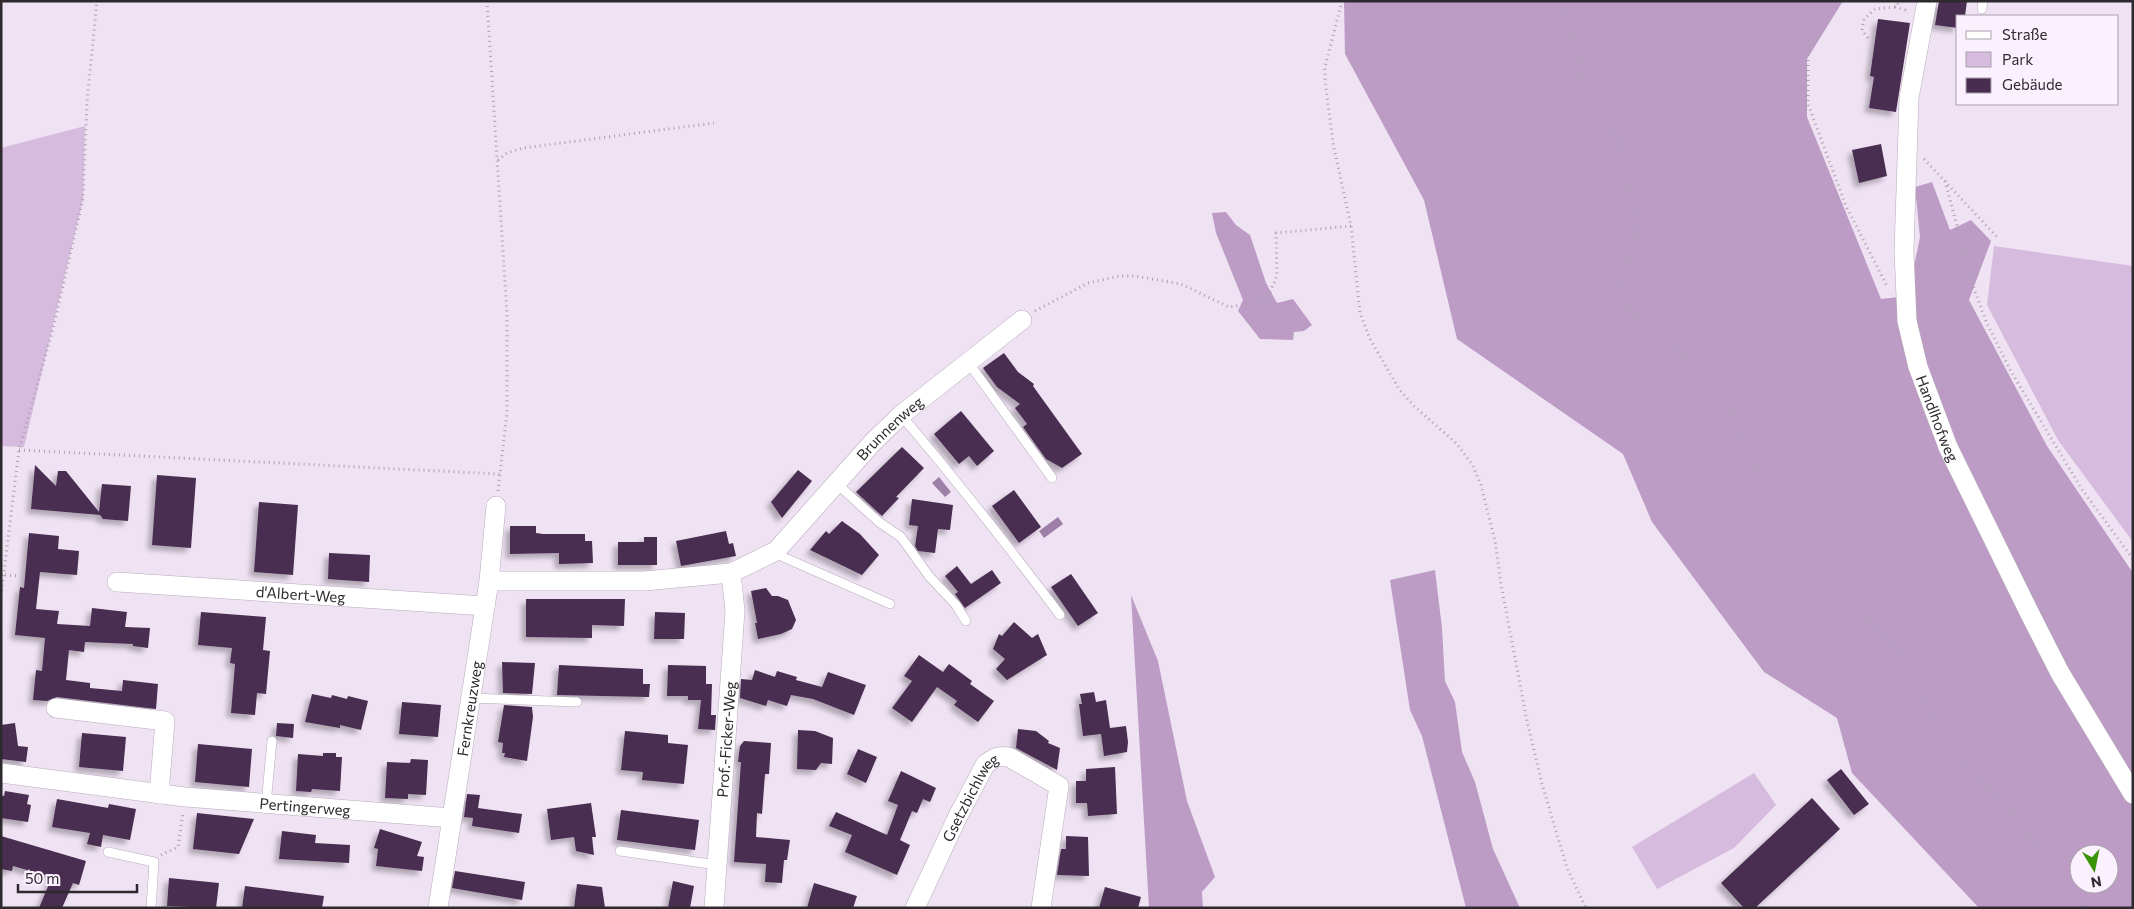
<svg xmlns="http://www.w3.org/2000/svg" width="2134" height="909" viewBox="0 0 2134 909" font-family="Commissioner,sans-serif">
<defs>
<filter id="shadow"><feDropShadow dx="-4.5" dy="4.5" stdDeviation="2.5" flood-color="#0004"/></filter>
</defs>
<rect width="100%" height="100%" fill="#efe2f3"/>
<!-- green -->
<path fill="#d6bbde" d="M85 126 83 199 24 447 1 446V148Z
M1994 246 2133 266V542L2058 440 1987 305Z
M1754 773 1776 805 1734 848 1657 889 1632 847Z"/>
<!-- forest -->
<path fill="#bc9cc5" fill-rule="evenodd" d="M1344 1H1843L1807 59V117L1881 299 1908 296 1920 237 1915 187 1932 182 1950 230 1971 220 1991 241 1969 300 2047 446 2133 573V908H1979L1852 773 1837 718 1764 672 1652 522 1623 454 1457 339 1424 200 1345 54ZM2079 854H2109V884H2079Z
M1226 212 1236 225 1250 235 1266 283 1277 303 1293 299 1312 325 1304 331 1294 332 1293 340 1260 339 1238 311 1243 300 1216 233 1212 213Z
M1435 570 1442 628 1445 681 1455 702 1462 752 1475 782 1493 849 1520 908H1466L1422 736 1410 710 1390 580Z
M1131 595 1158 661 1187 801 1215 877 1202 892 1203 908H1149Z"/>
<!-- water -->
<path fill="#9e7fa7" d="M939 477 951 492 945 497 932 483Z
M1058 517 1063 524 1044 538 1039 531Z"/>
<!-- building -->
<path fill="#492d51" filter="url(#shadow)" d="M1939 1H1967L1965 16H1958V28L1935 25Z
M1878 19 1910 23 1896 112 1869 108 1874 77 1870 76Z
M1881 144 1887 176 1859 183 1852 150Z
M1004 353 1018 372 1034 384 1033 386 1082 454 1062 468 1046 459 1023 427 1027 424 1015 408 1020 404 997 387 983 368Z
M961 411 994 451 977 466 969 456 959 464 934 434Z
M902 447 924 468 896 497 899 498 882 516 856 492Z
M35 465 56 486 58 471H66L99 512 102 484 131 486 128 521 103 519 100 515 31 509Z
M798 470 812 481 782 518 771 502Z
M157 475 196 478 191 548 152 545Z
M1014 490 1041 527 1019 543 992 506Z
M912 499 953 505 950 530 938 529 935 553 918 551 915 546 918 526 909 525Z
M259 502 298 505 293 575 254 572Z
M842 521 860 534 879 555 862 575 810 550 826 531 829 534Z
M510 526H536V533L543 534H585V541H592L593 563 559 564V553L510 554Z
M726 531 729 544 733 543 736 556 681 566 676 541Z
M29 533 59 536 58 549 79 551 77 575 40 572 36 609 59 611 57 624 90 626 92 608 127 612 125 627 150 628 148 648 133 646V644L85 642 84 652 69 650 66 680 90 683V688L122 691 123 680 158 684 156 709 57 697 47 701 33 700 36 670 42 671 45 638 15 635 20 587 24 588Z
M644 537H657V565H618V542H644Z
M329 553 370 555 369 582 328 579Z
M957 566 971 584 992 570 1001 583 965 608 955 594 958 592 945 576Z
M1071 574 1098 613 1078 626 1051 587Z
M766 588 772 596H778L788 600 796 620 792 629 781 634 758 639 755 623H757L751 591Z
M526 599H625L624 626 592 625V638L526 637Z
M201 612 266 617 263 650 270 651 266 694 257 693 255 715 231 713 235 664 230 663 232 648 198 645Z
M655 612 685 613 684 639H654Z
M1014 622 1032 638 1038 634 1047 655 1007 680 996 669 1005 659 993 649 999 634 1002 636Z
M919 655 943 672 949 664 972 681 970 684 994 701 978 722 954 705 957 701 937 687 912 722 892 708 912 681 904 676Z
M502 662 535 663 532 694 503 693Z
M559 665 643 669V684H650L649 697 557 695Z
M668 665 706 666V684H712L711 715H716L715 730 698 729 701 700H688V696H667Z
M755 670 775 677 777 671 797 677 796 680 822 687 828 672 866 685 854 715 813 699 791 695 787 706 768 700 766 706 740 698 741 679 752 680Z
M1094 692 1096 702 1106 700 1110 728 1126 726 1128 742 1127 752 1104 756 1101 734 1083 736 1079 704H1082L1080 694Z
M312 694 331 698 332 695 347 699 348 696 368 701 361 730 340 725V728L305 722Z
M402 702 441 705 438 737 399 734Z
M504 705 532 707 533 717 527 761 504 757 505 753H502L503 743 498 742Z
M15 723 18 746 28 747 26 762 1 759V725Z
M277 723 294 724 293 738 276 736Z
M1018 729 1036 731 1049 741 1048 743 1060 748 1057 770 1016 748Z
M798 730 815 731 833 738 832 764 821 763 816 770 797 769Z
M625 731 668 735V743L688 745 684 784 642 780 643 772 621 770Z
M82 733 126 737 123 771 79 767Z
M744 741 771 743 769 774H765L762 814 757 813 756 837 790 840 787 860H784L782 883 765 882 766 864 734 862 741 762H738L740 746Z
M198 744 252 749 249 787 195 782Z
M858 749 877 757 866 783 847 774Z
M323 753H336V757H342L340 791 312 789 311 792 296 791 298 754 323 756Z
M411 759 428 760 426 795 408 794V799L385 798 387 762 410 763Z
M1115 767 1117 814 1088 816 1087 803H1076V781H1086V769Z
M1841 769 1869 804 1854 815 1827 780Z
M901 771 936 788 930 802 923 799 917 813 912 811 900 840 910 845 897 875 845 852 852 835 829 826 836 812 887 835 898 805 888 801Z
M5 791 29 795 27 804 31 805 28 822 1 818V796H4Z
M467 794 480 795 478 808 522 814 519 833 472 826 473 818 464 817Z
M1812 798 1840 829 1755 908H1744L1721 883Z
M57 799 108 808 109 804 136 809 130 840 103 835 101 847 87 844 90 833 52 827Z
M591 803 596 837H592L594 855 576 851 574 837 551 840 547 809Z
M621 810 699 820 695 850 617 840Z
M197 813 254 819 239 854 193 849Z
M380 829 422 842 417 856 424 857 422 871 376 866 378 849 374 848Z
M282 831 316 835 315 843 350 845 349 863 279 859Z
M1 836 86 861 79 885 73 883 62 908H39L52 877 13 866 12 871 1 869Z
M1066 836 1088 837 1089 876 1057 875 1061 849H1066Z
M455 871 525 882 522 900 452 888Z
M169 878 219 883 216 908 167 906Z
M673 881 694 886 690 908H668Z
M814 883 857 896 853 908H807Z
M577 884 602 887 605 908H574Z
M245 886 324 896 322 908H242Z
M1105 887 1141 897 1138 908H1099Z"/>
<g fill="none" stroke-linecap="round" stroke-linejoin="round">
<!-- service casing -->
<g stroke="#b7abbb" stroke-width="10">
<path id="service" d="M1982 9 1983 1
M968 362 1052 478
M901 415C956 480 1009 547 1060 615
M836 483 879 522 901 537 929 576 956 605 966 621
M774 553 890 604
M471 698 577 702
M266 804 272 741
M620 851 717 865
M108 852 154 862 151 908"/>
</g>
<!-- minor casing -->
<g stroke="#b7abbb" stroke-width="20">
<g id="minor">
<path id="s1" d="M1927 1 1909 98 1904 251 1907 321 1918 367 1948 447 2030 614 2060 673 2133 794"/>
<path id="s2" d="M489 581H644L731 573 776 551 873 442 901 415 1022 320"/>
<path id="s3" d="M117 582 485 606"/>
<path d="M56 708 165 721 159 794"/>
<path id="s4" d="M1 773 185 797 452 818"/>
<path id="s5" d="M438 908 489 581 496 506"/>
<path id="s6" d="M714 908 735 611 731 573"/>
<path id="s7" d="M915 908 957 818 985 765C993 758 998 755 1009 757L1059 786 1041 908"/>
</g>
</g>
<!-- path -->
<path stroke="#aaa0ad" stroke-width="3" stroke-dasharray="1 4" stroke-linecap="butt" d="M487 1 507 315V412L498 491
M1342 1 1325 67V80L1333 143 1351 226 1360 313 1370 339 1399 389 1414 406 1456 443 1472 464 1481 485 1495 541 1501 584 1527 721 1542 784 1567 868 1586 908
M1558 1 1577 49 1584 89 1617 137 1638 228 1620 279 1627 308 1720 386 1748 455 1777 510 1824 556 1868 620 1909 662 1923 703 1959 758 2009 808 2057 876 2085 908
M1800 1 1808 33V104L1846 206 1888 288
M1895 7 1905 10 1907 14
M1868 38 1862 30 1864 19 1875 9 1895 7 1900 1
M1924 159 1999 239
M498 160 507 153 523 148 714 123
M1945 181 1974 289 1986 321 2009 368 2081 488 2133 559
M1035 311 1088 283 1119 276H1135L1181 284 1229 307 1266 301 1277 276 1276 233 1351 226
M19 450 500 474
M5 575 19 576
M1 596 19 450 54 325 83 199 87 102 97 1
M161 855 178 847 183 813"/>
<!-- service -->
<use href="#service" stroke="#fff" stroke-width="9"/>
<!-- minor -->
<use href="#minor" stroke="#fff" stroke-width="19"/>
</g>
<g text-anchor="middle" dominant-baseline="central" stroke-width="5" stroke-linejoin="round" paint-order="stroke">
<!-- street labels -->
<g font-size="15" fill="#2d292f" stroke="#fbf0fe">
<text stroke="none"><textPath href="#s1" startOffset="424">Handlhofweg</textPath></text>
<text stroke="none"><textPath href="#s2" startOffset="460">Brunnenweg</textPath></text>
<text stroke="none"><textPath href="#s3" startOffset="184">d'Albert-Weg</textPath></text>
<text stroke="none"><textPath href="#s5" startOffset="202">Fernkreuzweg</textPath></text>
<text stroke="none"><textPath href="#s6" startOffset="169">Prof.-Ficker-Weg</textPath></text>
<text stroke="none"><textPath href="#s7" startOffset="124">Gsetzbichlweg</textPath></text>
<text stroke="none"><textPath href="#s4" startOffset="306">Pertingerweg</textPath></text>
</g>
</g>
<!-- border -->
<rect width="2134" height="909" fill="none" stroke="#2d292f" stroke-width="5"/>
<!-- legend -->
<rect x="1956" y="15" width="162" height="90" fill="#fbf0fe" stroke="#a9a0ab"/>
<rect x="1966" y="31" width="25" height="8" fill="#ffffff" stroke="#a9a0ab"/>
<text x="2002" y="40" font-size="15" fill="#2d292f">Straße</text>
<rect x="1966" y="52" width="25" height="15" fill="#d6bbde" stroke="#a9a0ab"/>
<text x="2002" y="65" font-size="15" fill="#2d292f">Park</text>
<rect x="1966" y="78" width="25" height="15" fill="#492d51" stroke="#a9a0ab"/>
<text x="2002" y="90" font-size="15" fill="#2d292f">Gebäude</text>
<!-- north arrow -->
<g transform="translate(2094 869) rotate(170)"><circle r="24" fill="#fbf0fe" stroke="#a9a0ab"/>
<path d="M0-4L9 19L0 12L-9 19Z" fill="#3b9407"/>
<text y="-8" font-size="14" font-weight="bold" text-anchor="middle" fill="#2d292f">N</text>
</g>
<!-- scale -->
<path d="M18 884v8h119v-8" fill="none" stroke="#2d292f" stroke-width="2.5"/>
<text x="25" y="884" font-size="15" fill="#2d292f" stroke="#fbf0fe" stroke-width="4" paint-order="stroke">50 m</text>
</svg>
